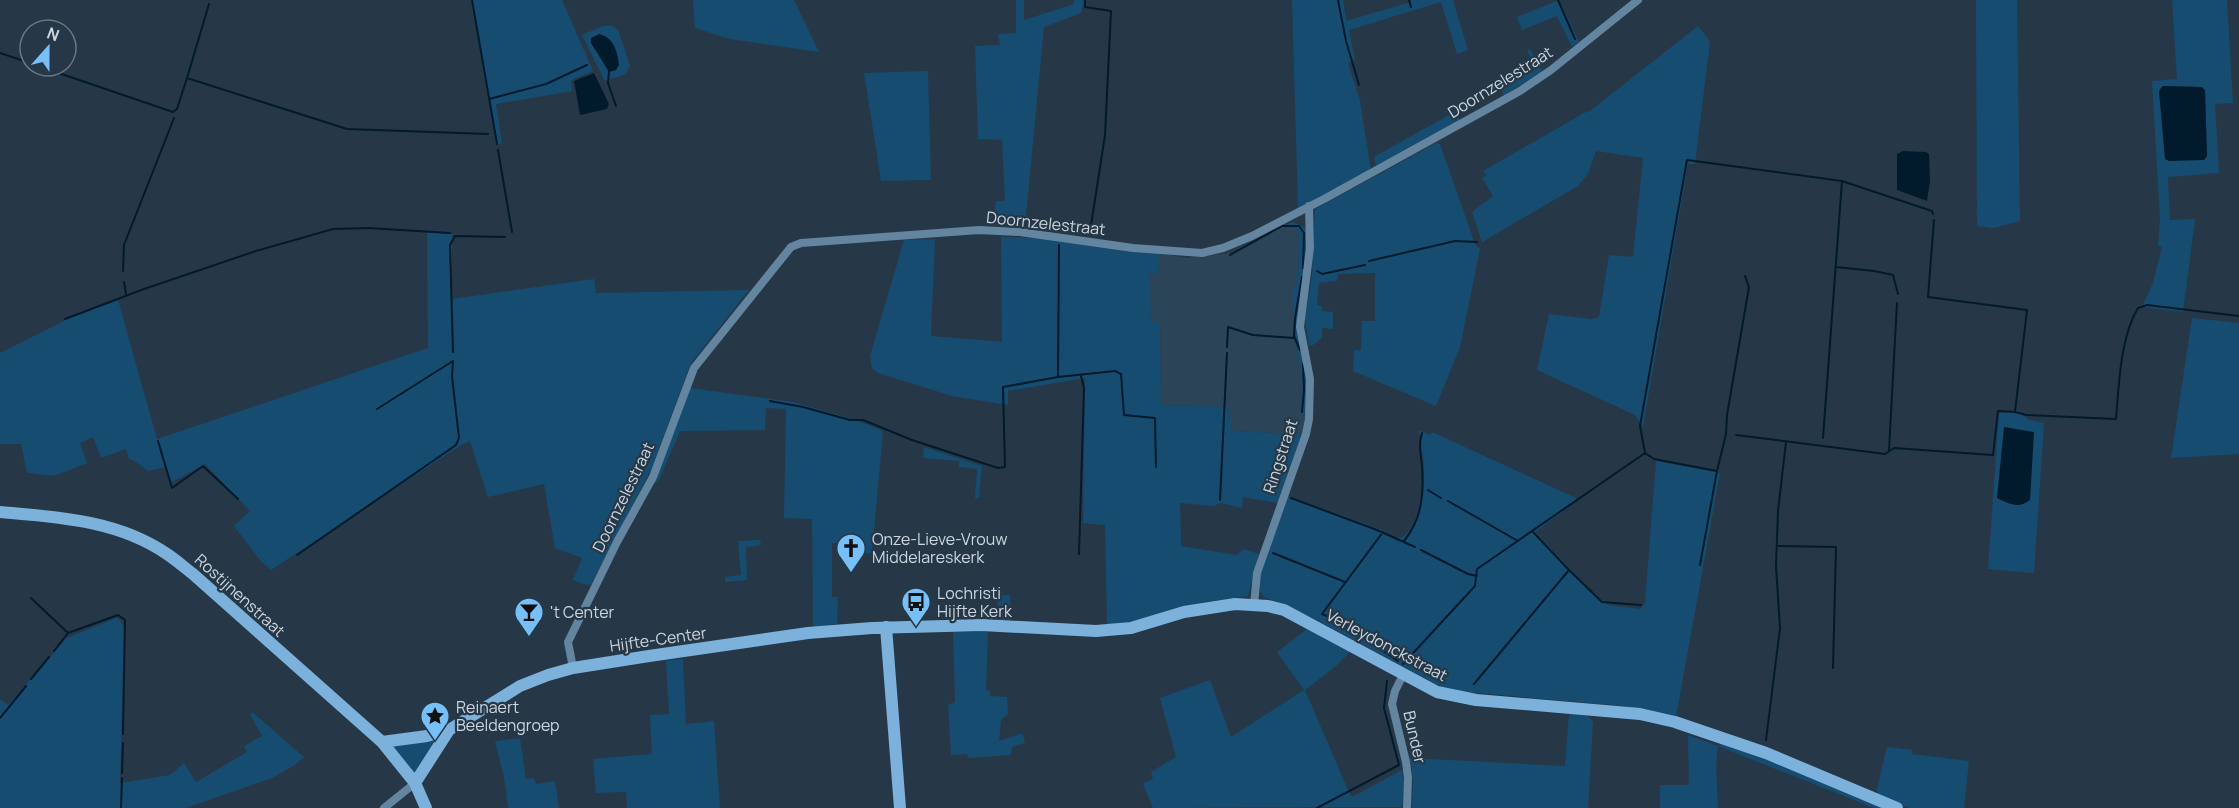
<svg xmlns="http://www.w3.org/2000/svg" width="2239" height="808" viewBox="0 0 2239 808" font-family="Manrope,sans-serif">
<rect width="100%" height="100%" fill="#263847"/>
<!-- built -->
<path fill="#2b4457" d="M1285 225 1296 228 1299 235 1298 278 1293 288V329L1301 368V414L1307 413 1302 434 1232 431 1228 407 1161 405 1160 323H1151L1150 273 1159 253 1187 258 1232 253Z"/>
<!-- green -->
<path fill="#164c70" fill-rule="evenodd" d="M471 0H562L593 71 571 80 572 91 496 104 502 143 496 145Z
M693 0H794L819 52 730 39 695 28Z
M1016 0H1024V20L1074 4V0H1084L1081 13 1044 27 1025 226 993 225 996 201H1005L1002 140 978 139 975 46 1000 45 998 34 1016 33Z
M1292 0H1343L1346 21 1411 2 1410 0H1453L1468 50 1457 54 1441 2 1349 30 1355 60 1348 63 1360 101 1371 170 1298 208Z
M1559 0 1579 42 1572 47 1557 16 1522 30 1517 17Z
M1976 0H2017L2020 221 1994 228 1977 226Z
M2172 0H2227L2233 103 2215 104 2219 173 2168 177 2170 220 2195 219 2183 312 2137 306 2143 305 2153 283 2162 247 2158 246 2160 220 2152 81 2177 79ZM2163 86 2202 87 2205 90 2207 156 2204 160H2166L2160 88Z
M603 26H613L618 30 630 65 626 74 605 81 582 35Z
M1698 26 1710 41 1695 164H1688L1643 426 1635 415 1537 370 1549 314 1592 319 1599 317 1609 255 1633 257 1643 158 1596 151 1588 174 1578 186 1482 242 1472 212 1493 196 1482 178 1487 176 1483 171 1584 113 1590 111Z
M1527 49H1530L1543 72 1504 95 1501 89 1534 70Z
M928 71 931 180 881 181 864 73Z
M1456 111 1460 121 1376 167 1374 157Z
M1436 143 1440 144 1475 244 1480 249 1460 347 1436 406 1353 371 1354 350H1361L1362 321H1375V273L1338 274 1337 281 1319 283 1317 305 1322 306 1321 311 1333 312V329L1322 328V338L1313 345H1309L1305 319 1312 275 1315 209Z
M1293 222 1306 228 1308 242 1299 310 1307 369V413L1301 414V368L1293 329V288L1298 278 1299 235 1296 228 1285 225Z
M427 232 452 234V299L594 279 596 293 749 290 691 363 652 468 591 584 587 585 573 580 582 558 555 548 544 484 488 497 470 441 461 445 271 570 260 560 234 526 250 511 205 464 170 483 165 467 148 471 135 461 129 459 126 449 101 458 93 437 80 443 87 463 54 476 27 473 21 444H0V353L74 316 118 300 157 439 428 348Z
M1001 237 1059 238 1159 253 1158 273 1150 274 1151 322H1160L1161 405 1229 407 1232 431 1302 434 1278 503 1243 497 1242 508 1221 503 1213 506 1180 503 1181 546 1237 555 1244 549 1259 554 1248 596 1205 602 1142 620 1107 625 1105 525 1083 523 1085 378 1008 391V405L952 396 878 373 872 368 870 356 904 240 935 239 931 336 1002 342Z
M2192 318 2239 323V454L2171 458Z
M690 388 793 402 856 420 883 431 872 553H864L865 543H832V597H838L837 624 813 628 812 519 784 518 786 409 766 408 765 430 680 431 659 480 652 486Z
M2016 410 2029 420 2044 423 2034 573 1988 569 1999 413Z
M1419 430 1430 435 1432 432 1576 498 1574 503 1535 532 1593 593 1608 605 1640 609 1645 603 1656 461 1720 473 1676 717 1622 706 1456 691 1435 684 1315 619 1264 597 1259 589 1260 573 1288 496 1385 531 1384 534C1389 536 1396 539 1402 537 1416 532 1424 490 1424 477 1425 462 1421 445 1419 430Z
M924 447 982 466 979 498H975L977 469 959 467V461L923 458Z
M760 540 761 545 746 547 747 580 725 582V577L741 575 738 541Z
M997 595H1010L1011 620H998Z
M116 618 120 620 124 628 120 783 170 775 184 763 196 782 247 752 244 746 262 736 250 714 252 712 304 757 295 765 272 778 186 808H0V699L8 705 67 638Z
M1310 627 1351 651 1336 666 1305 690 1348 790 1352 797 1402 770 1404 783 1402 807 1153 808 1143 784 1153 779 1151 772 1176 757 1160 698 1210 680 1231 737 1304 690 1277 652Z
M953 632H988L986 690 990 691V696L1007 697 1008 714 1001 720 999 741 1020 734H1023L1025 743 1012 747 1011 755 968 758 967 754 951 755 948 704 955 703Z
M683 659 686 724 714 721 720 808H627L626 792 596 793 593 759 652 754 650 715 669 714 666 661Z
M1569 714C1579 715 1590 713 1593 723L1588 808H1412L1413 781 1410 758 1565 766Z
M449 730 415 783 382 742Z
M1688 735 1718 746 1724 742 1889 808H1874L1718 746 1716 767 1718 808H1660V785H1689Z
M520 738 526 779 534 778 536 784 555 781 559 808H508L504 777 495 741Z
M1887 747 1912 750V754L1969 761 1964 808H1909L1878 795 1877 789Z"/>
<!-- water -->
<path fill="#011b2d" d="M599 34C614 38 617 50 619 65L616 70 609 72 591 43V38Z
M594 73 609 104 607 109 580 115 574 81Z
M2163 86 2202 87 2205 90 2207 156 2204 160 2169 161 2165 159 2159 91Z
M1903 151 1926 152 1929 154 1930 181 1927 201 1897 190V154Z
M2004 427 2034 432 2030 500C2019 509 2009 504 1997 498Z"/>
<g fill="none" stroke-linecap="round" stroke-linejoin="round">
<!-- stream -->
<path stroke="#011b2d" stroke-width="2" d="M472 0 497 144
M1085 0V7L1111 11 1105 135 1090 232
M1338 0 1346 41 1359 85
M1409 0 1411 7
M1558 0 1575 39
M0 53 30 63
M38 66 173 112 177 109 187 78 347 129 488 134
M609 72 608 83 616 106
M187 78 209 4
M489 99 546 84 587 65
M498 150 512 232
M1934 220 1928 297 2027 310 2015 412 2026 415 2116 419C2119 385 2120 338 2138 308L2147 305 2239 316
M1230 255 1282 226H1299L1304 233 1303 268
M1369 261 1455 241 1477 242
M1836 267 1874 271 1893 275 1898 294
M123 271 124 245 174 118
M1317 271 1322 274 1365 265
M124 282 126 294
M65 319 144 289 256 251 333 229 368 228 450 233
M1227 347 1228 327 1253 335 1294 338
M1300 350 1294 336 1295 318 1302 277
M453 352 450 245 455 236 505 237
M1058 377 1115 371 1121 374 1124 415 1155 418 1156 467
M770 401 803 407 850 420H863L912 440 998 468 1005 467 1003 387 1058 377 1059 245
M377 409 453 361
M1302 412 1304 390 1303 364
M1736 435 1885 454 1894 448 1993 455 1998 411 2015 412
M1823 438 1842 181
M158 441 172 488 203 466 238 499
M1889 450 1897 303
M1645 453 1654 459 1717 471 1726 434 1727 415 1749 287 1745 276
M1428 490 1441 498
M1291 498 1377 530 1415 547
M1220 500 1227 353
M1448 501 1518 541
M1383 532 1322 614 1343 623 1398 661
M1404 541C1422 519 1424 494 1422 466 1421 454 1418 445 1422 433
M1778 546 1836 547 1833 668
M1421 550 1468 574 1477 576
M1273 553 1345 582
M1079 554 1084 388 1081 376
M297 555 456 445 459 438 452 376 453 361
M1700 565 1717 471
M1569 570 1602 602 1641 605
M31 598 68 633
M54 651 68 633 118 615 125 620 123 734
M1403 664 1475 586 1477 569 1645 453 1640 426 1687 160 1842 181 1932 211 1933 214
M31 679 49 657
M1474 684 1569 570 1533 532
M0 718 26 686
M1766 740 1780 628 1776 566 1778 511 1786 442
M122 773 123 743
M121 808 122 778
M1317 808 1399 765 1384 708 1387 681"/>
<!-- street -->
<path stroke="#64859f" stroke-width="8" d="M1254 605 1257 573 1306 434 1309 419 1310 379 1300 327 1310 248 1309 206
M573 668 568 642 617 542 653 477 694 368 791 247 801 243 979 230 1020 232 1133 248 1202 253 1223 248 1252 236 1324 199 1520 91 1551 70 1638 0
M1403 675 1395 691 1392 704 1406 762 1408 778 1407 808
M384 808 415 783"/>
<!-- secondary -->
<path stroke="#7bb1db" stroke-width="12" d="M0 512C57 517 118 520 167 554 176 560 184 567 193 574L382 742 415 783 426 808
M886 627 900 808
M382 742 427 736 449 730 520 686 548 675 573 668 649 656 808 633 872 628 982 625 1096 631 1131 628 1184 612 1235 604 1268 606 1284 610 1437 692 1476 700 1640 714 1675 722 1766 753 1897 808
M415 783 449 730"/>
</g>
<!-- icons -->
<defs>
<g id="church-pin" transform="scale(1.5)"><path d="M0 17L-7.5 6A9.5 9.5 0 1 1 7.5 6Z" fill="#77c0f7" stroke="#263847"/><path d="M-1.2-6h2.4v3.5h3.3v2.4h-3.3V6h-2.4V-.1h-3.3v-2.4h3.3Z" fill="#111"/></g>
<g id="bus-pin" transform="scale(1.5)"><path d="M0 17L-7.5 6A9.5 9.5 0 1 1 7.5 6Z" fill="#77c0f7" stroke="#263847"/><path d="M-5-6H5V4H4V6H2V4H-2V6H-4V4H-5ZM-3.5-4V0h7V-4ZM-3.5 1.2v1.5H-2V1.2ZM2 1.2v1.5H3.5V1.2Z" fill="#111"/></g>
<g id="bar-pin" transform="scale(1.5)"><path d="M0 17L-7.5 6A9.5 9.5 0 1 1 7.5 6Z" fill="#77c0f7" stroke="#263847"/><path d="M-6-5H6L.8 .8V4.5H3.5V6h-7V4.5H-.8V.8Z" fill="#111"/></g>
<g id="sight-pin" transform="scale(1.5)"><path d="M0 17L-7.5 6A9.5 9.5 0 1 1 7.5 6Z" fill="#77c0f7" stroke="#263847"/><path d="M0-6L1.8-2.2L6-1.7L2.9 1.2L3.7 5.4L0 3.3L-3.7 5.4L-2.9 1.2L-6-1.7L-1.8-2.2Z" fill="#111"/></g>
</defs>
<g fill-rule="evenodd">
<use href="#church-pin" x="851" y="548"/>
<use href="#bus-pin" x="916" y="602"/>
<use href="#bar-pin" x="529" y="612"/>
<use href="#sight-pin" x="435" y="716"/>
</g>
<g text-anchor="middle" dominant-baseline="central" stroke-width="4.5" stroke-linejoin="round" paint-order="stroke">
<!-- street labels -->
<g font-size="16" fill="#cbd6e0" stroke="#263847">
<text transform="translate(1500 82) rotate(-32)">Doornzelestraat</text>
<text transform="translate(1046 223) rotate(6)">Doornzelestraat</text>
<text transform="translate(1280 456) rotate(-72)">Ringstraat</text>
<text transform="translate(623 497) rotate(-64)">Doornzelestraat</text>
<text transform="translate(240 595) rotate(42)">Rostijnenstraat</text>
<text transform="translate(658 639) rotate(-8)">Hijfte-Center</text>
<text transform="translate(1387 645) rotate(28)">Verleydonckstraat</text>
<text transform="translate(1415 737) rotate(77)">Bunder</text>
</g>
<!-- poi labels -->
<g font-size="16" fill="#cbd6e0" stroke="#263847" text-anchor="start">
<text x="872" y="539">Onze-Lieve-Vrouw<tspan x="872" dy="18">Middelareskerk</tspan></text>
<text x="937" y="593">Lochristi<tspan x="937" dy="18">Hijfte Kerk</tspan></text>
<text x="550" y="612">'t Center</text>
<text x="456" y="707">Reinaert<tspan x="456" dy="18">Beeldengroep</tspan></text>
</g>
</g>
<!-- north arrow -->
<g transform="translate(48 48) rotate(21)"><circle r="28" fill="#263847" stroke="#687784" stroke-width="1.5"/>
<path d="M0-4.5L10 22L0 15L-10 22Z" fill="#77c0f7"/>
<text y="-9" font-size="16" font-weight="bold" text-anchor="middle" fill="#cbd6e0">N</text>
</g>
</svg>
